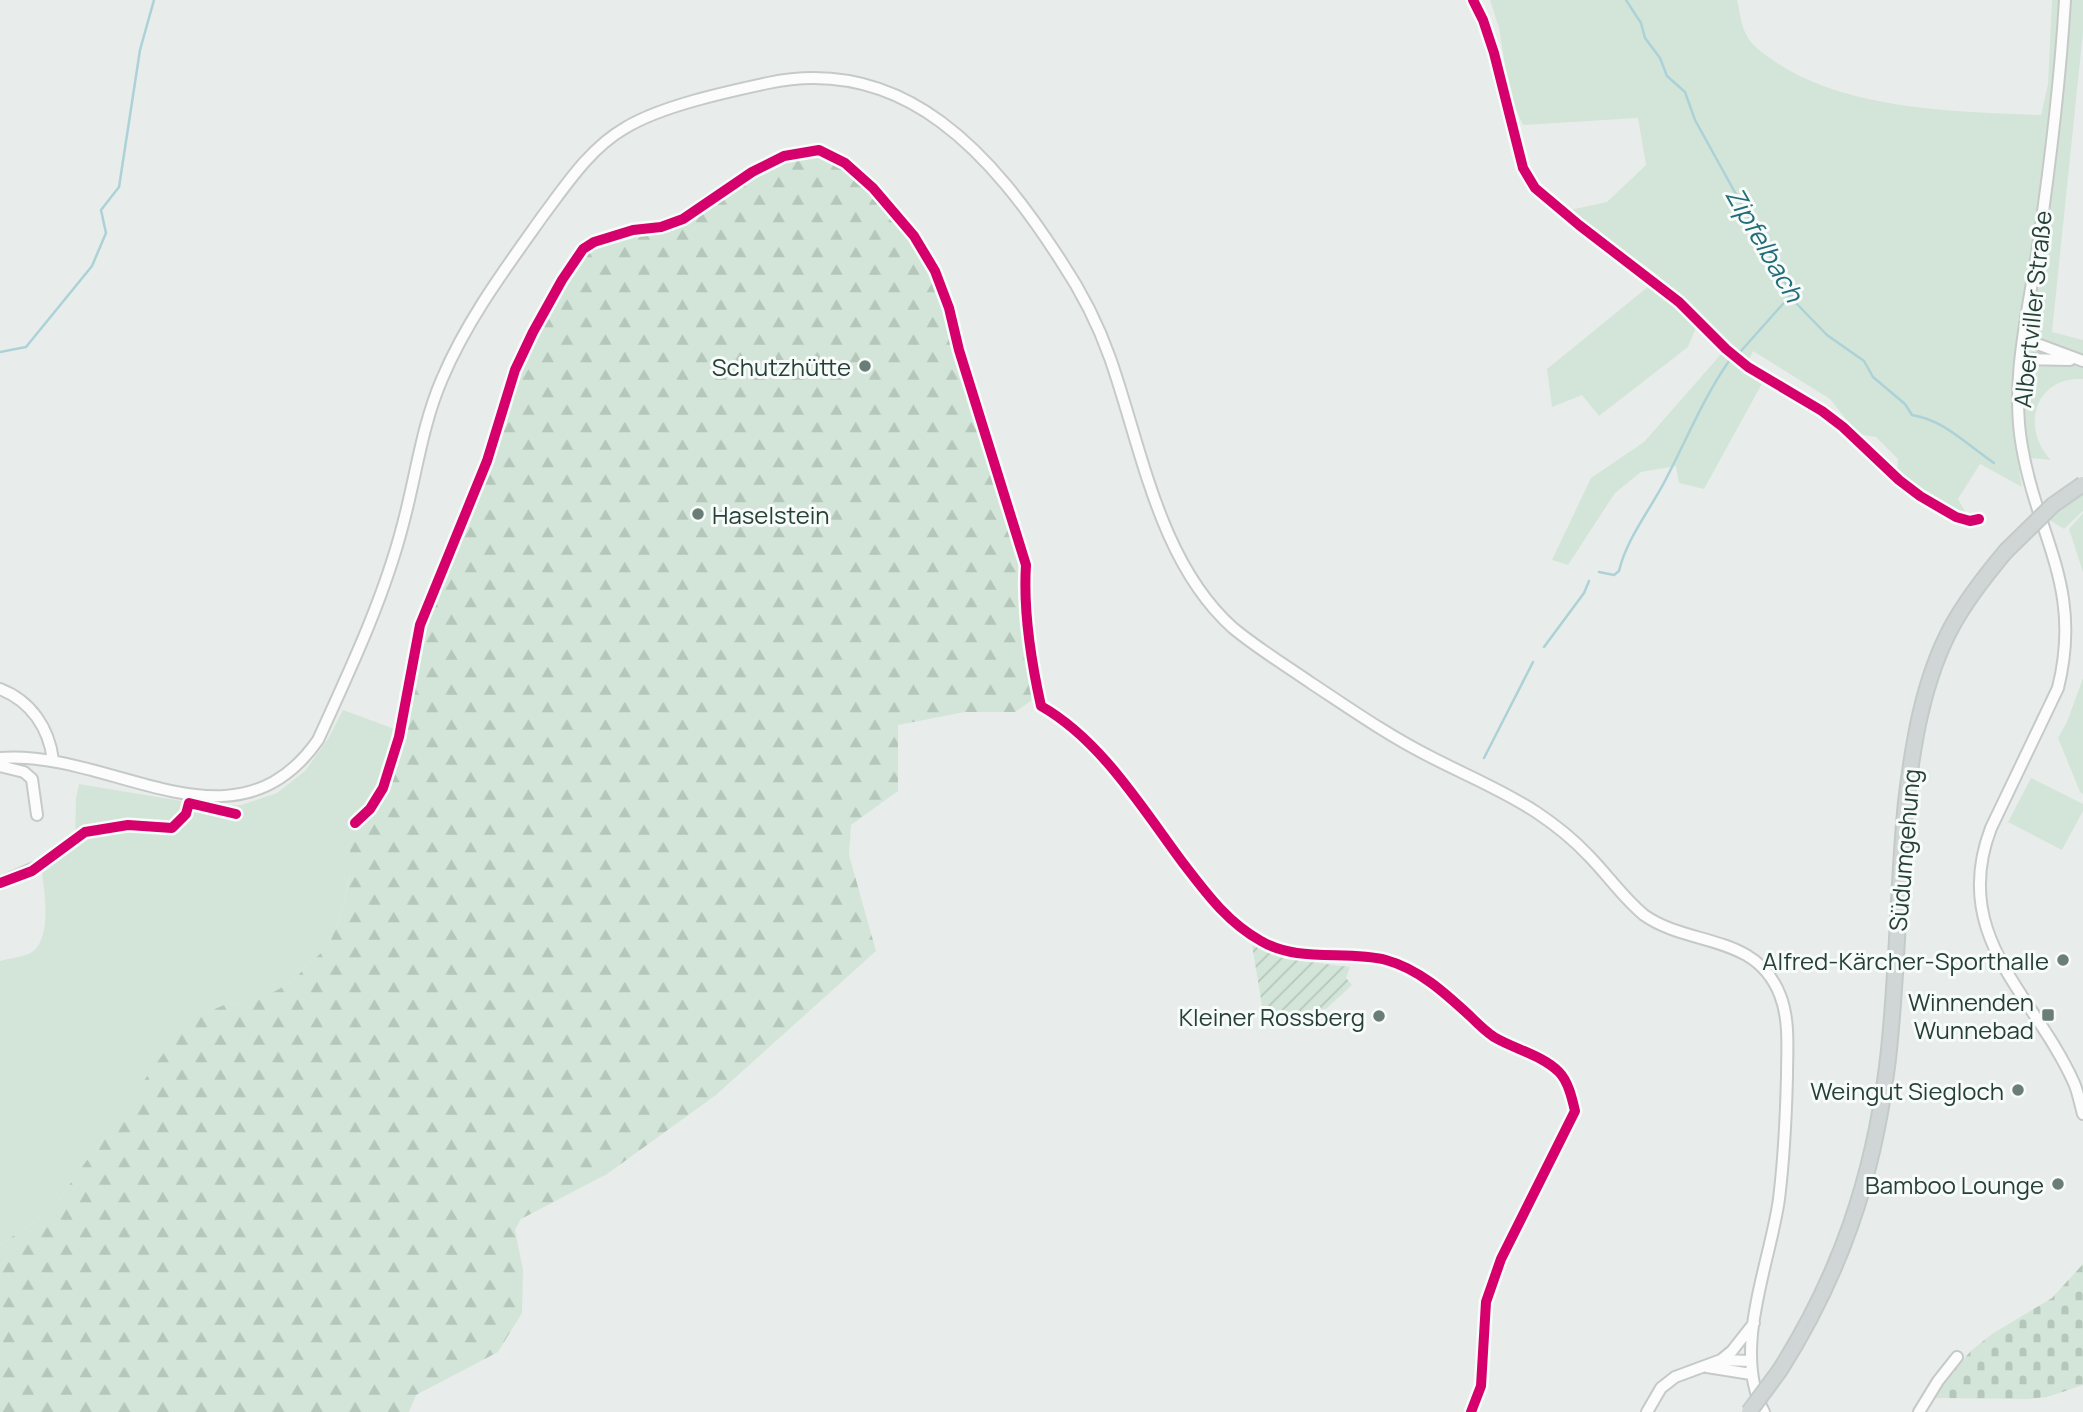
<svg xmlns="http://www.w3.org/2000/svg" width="2083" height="1412" viewBox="0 0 2083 1412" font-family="Manrope,sans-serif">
<defs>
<pattern id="forest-firs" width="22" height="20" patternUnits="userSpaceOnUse" patternTransform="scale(1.75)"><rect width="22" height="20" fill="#d3e5d8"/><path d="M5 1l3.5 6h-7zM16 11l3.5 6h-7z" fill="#b5c6ba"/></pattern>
<pattern id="cemetery-stones" width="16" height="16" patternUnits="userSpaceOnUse" patternTransform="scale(1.75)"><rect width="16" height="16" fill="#d3e5d8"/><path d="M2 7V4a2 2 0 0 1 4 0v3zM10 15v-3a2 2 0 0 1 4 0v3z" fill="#b5c6ba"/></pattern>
<pattern id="garden-furrows" width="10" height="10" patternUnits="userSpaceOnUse" patternTransform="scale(1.75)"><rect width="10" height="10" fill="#d3e5d8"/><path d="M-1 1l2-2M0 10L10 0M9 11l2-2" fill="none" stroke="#b5c6ba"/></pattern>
</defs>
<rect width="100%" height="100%" fill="#e8edeb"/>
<!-- grass -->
<path fill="#d3e5d8" d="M1490 0H1737C1740 12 1741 26 1747 36 1752 46 1762 52 1770 58 1840 110 1956 112 2041 115L2048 84 2052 0H2083V32L2052 332 2083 340V379C2035 376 2020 428 2051 460L2017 457 2022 487 1980 464 1958 499 1968 517 1955 520 1918 498 1897 482 1898 459 1876 437 1858 434 1830 399 1753 351 1746 367 1764 380 1704 489 1679 483 1676 466 1641 472 1615 493 1568 565 1552 560 1591 478 1644 442 1729 345 1701 316 1688 347 1599 416 1582 395 1552 407 1547 369 1660 277 1570 210 1607 202 1646 165 1638 118 1523 125 1510 96 1499 28Z
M2083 492V511L2064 529 2048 519Z
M2083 513V572L2069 529Z
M2083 678V794L2080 792 2058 738 2067 722Z
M343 710 400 731 383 788 370 809 355 823 350 834V876L339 922 328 946 290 983 255 1003 226 1004 186 1023 52 1209 0 1245V961C9 958 25 957 32 952 53 937 44 888 41 866L75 841 76 799 79 784 212 806 241 805 277 793 305 771 328 739Z
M2031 778 2083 804V811L2062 850 2008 822Z"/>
<!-- forest -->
<path fill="url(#forest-firs)" d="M819 150 845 163 860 175 914 236 935 271 949 308 959 350 1026 565C1023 610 1040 656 1031 701L1015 712H965L898 725V791L851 825 849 855 876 951 716 1095 607 1174 521 1219 515 1230 523 1270 522 1313 498 1352 416 1395 409 1412H0V1245L52 1209 186 1022 226 1004 255 1002 290 983 328 946 339 922 350 877V834L355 823 370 809 383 788 398 737 420 625 487 461 515 370 533 332 562 280 583 249 609 236 661 227 682 219 752 172 784 156Z"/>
<!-- cemetery -->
<path fill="url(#cemetery-stones)" d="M2083 1264V1385L2047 1397 2028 1399 1934 1398 1949 1374 1972 1350 1992 1334 2052 1298Z"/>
<!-- garden -->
<path fill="url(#garden-furrows)" d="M1252 945 1286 959 1350 967 1346 978 1352 985 1326 1009 1264 1017Z"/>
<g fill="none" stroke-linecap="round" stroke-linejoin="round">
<!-- stream -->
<path stroke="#acd2d7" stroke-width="2.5" d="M1626 0 1641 23 1645 38 1660 58 1667 76 1685 92 1695 120 1796 303 1827 335 1864 361 1873 377 1905 404 1912 415C1945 420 1968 446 1994 463
M1741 351 1790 296
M0 352 26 347 92 266 106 233 101 210 119 187 140 50 154 0
M1599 572 1614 575 1619 571C1627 537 1653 506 1668 475 1688 436 1704 397 1729 361
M1544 647 1584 593 1589 581
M1484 758 1533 662"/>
<!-- minor casing -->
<g stroke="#c5cac8" stroke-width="14">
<path id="minor" d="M2065 0C2060 83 2050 165 2038 247 2028 312 2010 382 2022 447 2038 539 2083 587 2058 688L1991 828C1949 937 2035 995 2074 1083 2078 1092 2080 1104 2083 1114
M2024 339 2083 361
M2021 359 2070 360
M0 689C31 701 49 728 53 760
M0 758C112 749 234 860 318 740 350 670 384 598 403 524 416 476 422 425 442 379 467 320 505 269 542 217 566 185 590 148 625 128 661 106 726 92 768 83 906 54 994 157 1061 261 1081 291 1098 324 1110 358 1142 449 1159 562 1233 628 1257 648 1285 665 1311 683 1349 708 1386 734 1427 755 1463 774 1501 789 1536 812 1554 824 1573 839 1588 855 1607 874 1623 898 1644 915 1689 947 1756 933 1780 995 1790 1020 1787 1050 1787 1076 1786 1117 1784 1158 1779 1199 1770 1264 1731 1351 1764 1412
M0 766 24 772 32 779 37 815
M0 883 39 866
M1721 1360 1732 1351 1754 1323
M1707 1367 1751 1374
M1647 1412 1661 1388 1675 1377 1721 1360 1751 1361
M1919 1412 1938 1381 1957 1357"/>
</g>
<!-- major casing -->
<g stroke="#c3cbc8" stroke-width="18">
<path id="major" d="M1780 1370C1840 1275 1873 1178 1887 1067 1898 979 1897 890 1906 802 1913 743 1923 681 1951 628 1966 600 1985 576 2006 551"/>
</g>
<!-- minor -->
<use href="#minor" stroke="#fcfcfc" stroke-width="10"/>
<!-- major -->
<use href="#major" stroke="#d0d6d5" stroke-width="14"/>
<!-- major-bridge casing -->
<g stroke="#c3cbc8" stroke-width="18" stroke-linecap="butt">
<path id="major-bridge" d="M2006 551 2053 505 2083 484
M1749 1412 1780 1370"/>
</g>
<!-- major-bridge -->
<use href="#major-bridge" stroke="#d0d6d5" stroke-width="14"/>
<!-- cycleway casing -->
<g stroke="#f7fbf9" stroke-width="15">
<path id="cycleway" d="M1473 0 1483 20 1494 53 1523 168 1535 188 1579 225 1679 302 1726 349 1748 367 1822 411 1843 427 1899 480 1920 496 1956 517 1970 521 1979 519
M355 823 370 809 383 788 399 737 420 625 487 461 515 370 533 332 562 280 583 249 594 242 633 230 661 227 683 219 752 172 784 156 819 150 845 163 873 188 914 236 935 271 949 308 959 350 1026 565C1023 611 1031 661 1041 706 1101 740 1142 808 1183 863 1206 893 1227 922 1261 941 1298 963 1346 950 1386 960 1419 969 1445 993 1470 1016 1477 1023 1485 1031 1494 1037 1514 1049 1542 1055 1559 1072 1568 1081 1572 1098 1575 1111L1501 1259 1486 1302 1481 1386 1471 1412
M0 883 32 871 85 832 128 825 172 828 186 814 189 803 236 814"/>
</g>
<!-- cycleway -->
<use href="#cycleway" stroke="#d6006c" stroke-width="10"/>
</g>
<!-- markers -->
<g fill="#6a7d77" stroke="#f7fbf9" stroke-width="2.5">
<circle cx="865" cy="366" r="7"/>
<circle cx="698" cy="514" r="7"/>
<circle cx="2063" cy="960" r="7"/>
<rect x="2041" y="1008" width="14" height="14" rx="3.5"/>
<circle cx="1379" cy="1016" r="7"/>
<circle cx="2018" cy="1090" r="7"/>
<circle cx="2058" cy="1184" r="7"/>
</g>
<g text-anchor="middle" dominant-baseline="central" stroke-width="6" stroke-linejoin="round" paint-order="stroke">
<!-- street labels -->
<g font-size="24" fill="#264038" stroke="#f7fbf9">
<text transform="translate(2032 309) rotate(-84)">Albertviller Straße</text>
<text transform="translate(1904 850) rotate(-85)">Südumgehung</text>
</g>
<!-- poi labels -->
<g font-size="24" fill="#264038" stroke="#f7fbf9" text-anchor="end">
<text x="851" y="366">Schutzhütte</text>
<text x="712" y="514" text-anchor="start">Haselstein</text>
<text x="2049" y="960">Alfred-Kärcher-Sporthalle</text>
<text x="2034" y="1001">Winnenden<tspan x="2034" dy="28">Wunnebad</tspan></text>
<text x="1365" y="1016">Kleiner Rossberg</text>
<text x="2004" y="1090">Weingut Siegloch</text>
<text x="2044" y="1184">Bamboo Lounge</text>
</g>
<!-- water labels -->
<g font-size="26" font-style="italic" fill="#236c79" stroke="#f7fbf9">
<text transform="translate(1765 244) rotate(60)">Zipfelbach</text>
</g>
</g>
</svg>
